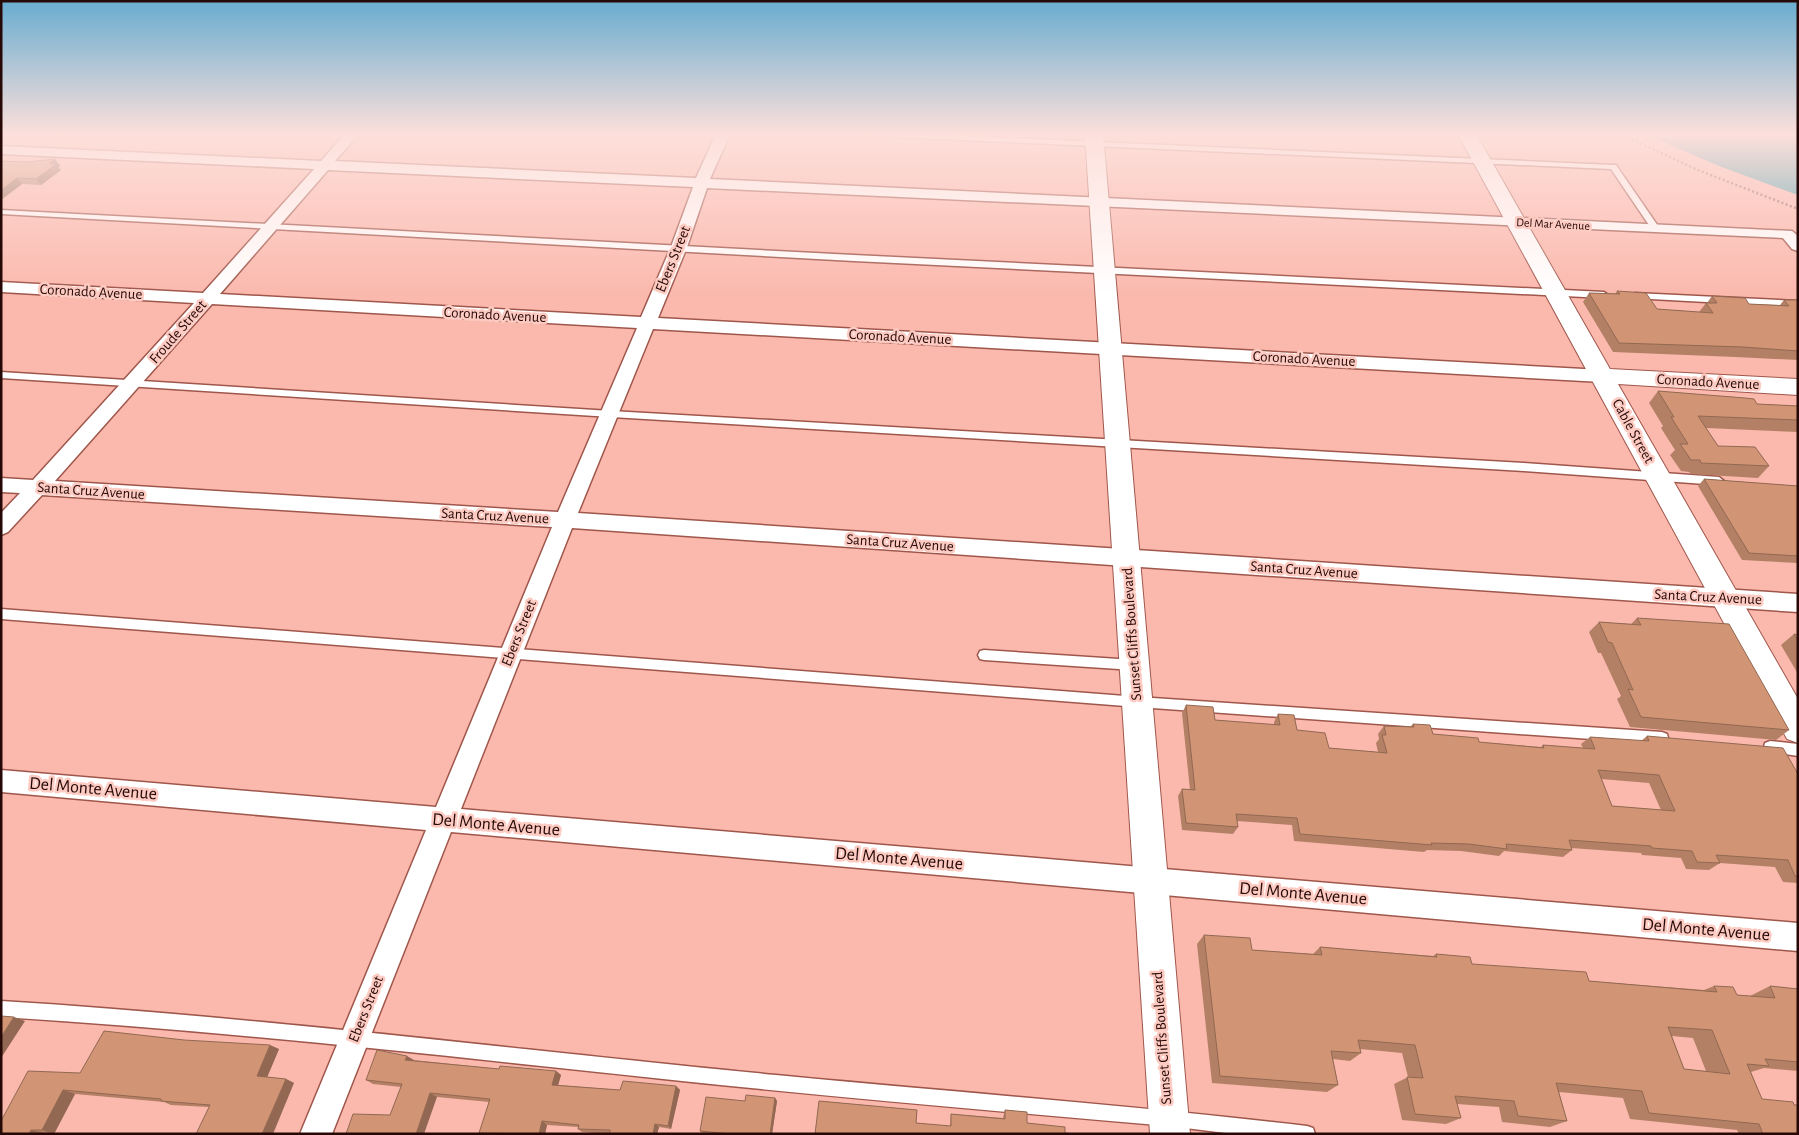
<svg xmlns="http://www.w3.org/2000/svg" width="1799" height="1135" viewBox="0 0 1799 1135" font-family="'Alegreya Sans',sans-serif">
<rect width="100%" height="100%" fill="#fbb9ae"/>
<!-- water -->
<path fill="#499fad" d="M1645 134H1798V195L1719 166Z"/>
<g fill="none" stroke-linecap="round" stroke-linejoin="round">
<!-- service casing -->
<g stroke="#9f564b" stroke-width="3">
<path id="service" d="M867 134H918L1613 165H1616L1660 229 1653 231 1611 169 871 136Z
M1 210 854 255 1604 292 1608 295 1604 298 854 261 1 214Z
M1635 293 1798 301V307L1632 298 1631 296Z
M1 372 611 411 1524 463 1719 477 1724 481 1719 485 1524 471 611 417 1 378Z
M1 609 1138 697 1662 732 1667 734 1668 738 1667 742 1662 744 1138 707 1 619Z
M984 650 1134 660 1138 661 1140 665 1138 669 1134 670 984 660 980 659 978 655 980 651Z
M1770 741 1798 744V756L1765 751 1764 747 1765 743Z
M1 1001C260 1017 518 1050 776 1075 953 1092 1130 1105 1307 1126L1313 1128 1315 1134H1234L1169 1126C1007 1112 844 1098 682 1081 455 1057 229 1031 1 1017Z"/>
</g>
<!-- minor casing -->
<g stroke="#9f564b" stroke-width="3">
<path id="minor" d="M345 134H359L335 161 696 178 716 134H730L710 179 1792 231 1798 236V251L1792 249 1783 238 707 188 687 247 658 318 1602 370 1608 372 1611 376 1608 380 1602 382 653 329 578 513 1798 594V612L572 528 461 809 1798 923V951L451 832 332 1134H300L426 830 1 792V770L436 807 552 527 42 495 8 532 1 535V513L20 493 1 492V478L33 480 194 303 1 292V282L203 293 314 169 1 154V146L321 161ZM328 170 693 187 671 247 641 317 220 294ZM212 304 637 328 558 512 55 481Z"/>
</g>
<!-- tertiary casing -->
<g stroke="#9f564b" stroke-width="2">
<path id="tertiary" d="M1458 134H1476L1610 369 1798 379V395L1618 384 1798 699V743L1787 739Z"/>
</g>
<!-- secondary casing -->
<g stroke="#9f564b" stroke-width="2">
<path id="secondary" d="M1085 134H1103L1190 1134H1150Z"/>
</g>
<!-- path -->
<path stroke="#986761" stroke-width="2.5" stroke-dasharray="2 2.5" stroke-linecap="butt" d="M1620 134 1698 170 1798 209"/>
<!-- service -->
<use href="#service" fill="#fff" fill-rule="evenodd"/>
<!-- minor -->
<use href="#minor" fill="#fff" fill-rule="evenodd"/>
<!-- tertiary -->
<use href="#tertiary" fill="#fff" fill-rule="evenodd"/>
<!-- secondary -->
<use href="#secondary" fill="#fff" fill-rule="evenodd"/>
</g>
<!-- wall -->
<path fill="#b48065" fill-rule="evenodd" d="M32 134H68L66 136Z
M55 159 60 166 58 167 61 170 41 185 22 184 1 200V161L27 162Z
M1617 291 1657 309 1699 312 1706 303H1707L1712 296 1749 304 1780 305 1784 300H1798V360L1735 357 1613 352 1583 302 1589 293 1615 294Z
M1658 391 1757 404 1798 406V432L1706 428 1718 446 1769 466 1758 478 1691 474 1689 472 1681 471 1670 455 1675 450 1661 428 1663 426 1649 403Z
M1704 479 1798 486V563L1742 560 1698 486Z
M1637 618 1789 730 1776 740 1630 727 1617 699 1621 696 1601 653H1598L1589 632 1599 622 1631 624Z
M1794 634 1798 641V674L1781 645Z
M1186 705 1215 720 1274 725V722L1278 714 1297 730 1329 748 1378 752 1376 743 1379 739 1378 734 1384 726 1410 727 1413 724 1433 734 1479 742 1541 747 1543 745 1583 748 1581 744 1590 737 1641 741 1647 736 1798 774V883L1783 882 1775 867 1720 863 1709 870 1686 869 1681 858 1642 855 1641 853 1571 848 1572 850 1563 857 1504 851 1499 856 1461 851 1427 850 1424 852 1294 841 1292 825 1237 821 1238 827 1233 834 1182 830 1178 796 1182 789 1190 790 1182 713ZM1601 779 1649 783 1661 810 1612 806Z
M1204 935 1252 950 1313 954 1320 947 1433 956 1436 954 1472 964 1589 981 1704 990 1714 986 1737 995 1750 996 1770 986 1798 989V1071L1764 1068 1751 1072 1762 1099 1798 1134H1739L1737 1130 1630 1119 1623 1098 1559 1092 1567 1121 1550 1127 1502 1122 1499 1107 1457 1104 1461 1118 1446 1124 1402 1120 1394 1084 1408 1077 1402 1053 1360 1049 1361 1053 1350 1061 1333 1059 1338 1085 1327 1092 1212 1083 1197 944ZM1672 1036 1693 1038 1706 1071 1684 1069Z
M279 1049 267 1077 286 1079 294 1083 208 1107 171 1105 164 1102 75 1094 54 1134H1L80 1073Z
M413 1060 499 1069 556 1071 561 1075 558 1085 620 1090 676 1086 680 1090 671 1129 659 1127 657 1134H610L582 1132 578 1129V1127L547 1125 545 1134H481L479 1133 489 1102 437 1097 390 1115 401 1087 373 1084 366 1080 414 1060Z
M775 1098 777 1101 772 1134H702L700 1131 745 1101Z
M819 1101 917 1110 916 1123 950 1126 951 1114 1003 1118 1005 1110 1027 1112V1123L1065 1127V1133L1074 1134H815Z"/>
<!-- shaded-wall -->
<path fill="#926852" d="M55 159 60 166 58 167 61 170 41 185 36 179 49 163Z
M17 178 22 184 1 200V190Z
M14 1017 25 1021 1 1058V1037Z
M270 1045 279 1049 266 1080 257 1076Z
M407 1056 414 1060 412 1064 405 1060Z
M556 1071 561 1075 557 1089 552 1085Z
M286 1079 294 1083 273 1134H262Z
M676 1086 680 1090 671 1129 668 1126Z
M63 1090 75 1094 54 1134 42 1130Z
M430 1093 437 1097 424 1134H416Z
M775 1098 777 1101 772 1134H770Z
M542 1121 547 1125 545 1134H539Z
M655 1124 659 1127 657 1134H653Z
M31 1130 44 1133 29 1134Z"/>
<!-- building -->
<path fill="#d19575" stroke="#926852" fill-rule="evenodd" d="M55 159 49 163 56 164 36 179 17 178 1 190V161L27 162Z
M1617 291 1646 293 1657 309 1713 313 1706 303H1717L1712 296 1745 298 1749 304 1789 306 1784 300H1798V351L1743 347 1619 343 1589 293 1620 294Z
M1658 391 1745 398 1754 399 1757 404 1798 406V420L1698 416 1718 446 1755 447 1769 466 1701 463 1700 460H1691L1680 444H1688L1671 417H1674Z
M1704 479 1798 486V556L1749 553Z
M1637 618 1729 624 1789 730 1641 717 1628 689 1633 690 1612 643 1608 642 1599 622 1641 625Z
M1794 634 1798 635V641Z
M1186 705 1213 707 1215 720 1280 725 1278 714 1294 715 1297 730 1325 733 1329 748 1387 753 1382 735H1386L1384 726 1414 727 1413 724 1430 725 1433 734 1478 738 1479 742 1544 748 1543 745 1595 749 1590 737 1649 741 1647 736 1783 748 1798 774V876H1795L1788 860 1716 855 1720 863 1697 862 1692 851 1652 848 1651 846 1569 840 1572 850 1506 844 1507 849 1469 844 1431 843 1432 845 1300 834 1297 818 1236 814 1238 827 1186 823 1182 789 1195 790ZM1598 770 1659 775 1675 811 1612 806Z
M1204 935 1250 938 1252 950 1322 955 1320 947 1437 957 1436 954 1470 957 1472 964 1586 972 1589 981 1717 992 1714 986 1733 987 1737 995 1775 998 1770 986 1798 989V1062L1765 1059 1769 1066 1747 1064 1762 1099 1793 1102 1794 1105H1798V1134H1763L1759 1124 1649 1113 1642 1091 1556 1083 1567 1121 1518 1116 1514 1101 1455 1096 1461 1118 1415 1114 1407 1077 1423 1078 1415 1045 1358 1040 1361 1053 1331 1051 1338 1085 1220 1076ZM1668 1027 1712 1030 1730 1074 1684 1069Z
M1 1016 14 1017 1 1037Z
M104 1031 184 1040 270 1045 257 1076 286 1079 262 1134H196L210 1105 161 1101V1099L63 1090 42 1130H31L29 1134H1V1121L28 1071 80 1073Z
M377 1050 407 1056 405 1060 499 1069 500 1066 556 1071 552 1085 620 1090 623 1081 676 1086 668 1126 655 1124 653 1134H610V1130L578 1129 579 1125 542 1121 539 1134 479 1133 490 1099 430 1093 416 1134H346L353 1114 390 1115 402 1084 366 1080Z
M746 1095 775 1098 770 1134H731L700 1131 706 1097 745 1101Z
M819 1101 917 1110 916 1123 951 1126V1114L1005 1119V1110L1027 1112V1123L1065 1127V1133L1074 1134H815Z"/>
<!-- sky -->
<linearGradient id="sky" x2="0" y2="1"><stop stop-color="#68acd0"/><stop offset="0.46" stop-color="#fde0db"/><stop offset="1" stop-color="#fde0db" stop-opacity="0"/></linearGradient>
<rect width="1799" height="293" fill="url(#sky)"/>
<g text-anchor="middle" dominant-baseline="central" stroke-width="5" stroke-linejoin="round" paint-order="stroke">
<!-- far-street labels -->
<g font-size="12" fill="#260907" stroke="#fdcbc2">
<text transform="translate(1553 224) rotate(3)">Del Mar Avenue</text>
</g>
<!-- street labels -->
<g font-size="15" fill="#260907" stroke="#fdcbc2">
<text transform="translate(673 259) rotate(-68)">Ebers Street</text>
<text transform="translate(91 292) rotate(3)">Coronado Avenue</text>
<text transform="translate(495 315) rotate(3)">Coronado Avenue</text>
<text transform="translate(178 332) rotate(-49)">Froude Street</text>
<text transform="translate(900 337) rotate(3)">Coronado Avenue</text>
<text transform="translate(1304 359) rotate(3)">Coronado Avenue</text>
<text transform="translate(1708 382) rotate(3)">Coronado Avenue</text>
<text transform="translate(1633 431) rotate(61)">Cable Street</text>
<text transform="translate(91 491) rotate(4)">Santa Cruz Avenue</text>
<text transform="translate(495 516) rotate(3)">Santa Cruz Avenue</text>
<text transform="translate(900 543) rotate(4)">Santa Cruz Avenue</text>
<text transform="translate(1304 570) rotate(4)">Santa Cruz Avenue</text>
<text transform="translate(1708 597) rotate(3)">Santa Cruz Avenue</text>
<text transform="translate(519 633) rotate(-68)">Ebers Street</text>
<text transform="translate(1132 634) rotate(-94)">Sunset Cliffs Boulevard</text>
<text transform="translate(366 1009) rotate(-68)">Ebers Street</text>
<text transform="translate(1162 1038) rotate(-94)">Sunset Cliffs Boulevard</text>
</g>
<!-- near-street labels -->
<g font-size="18" fill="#260907" stroke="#fdcbc2">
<text transform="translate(93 789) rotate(5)">Del Monte Avenue</text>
<text transform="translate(496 825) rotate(5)">Del Monte Avenue</text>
<text transform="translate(899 859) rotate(5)">Del Monte Avenue</text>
<text transform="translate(1303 894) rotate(5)">Del Monte Avenue</text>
<text transform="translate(1706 930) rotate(5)">Del Monte Avenue</text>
</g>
</g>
<!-- border -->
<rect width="1799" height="1135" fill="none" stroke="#260907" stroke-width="5"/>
</svg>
